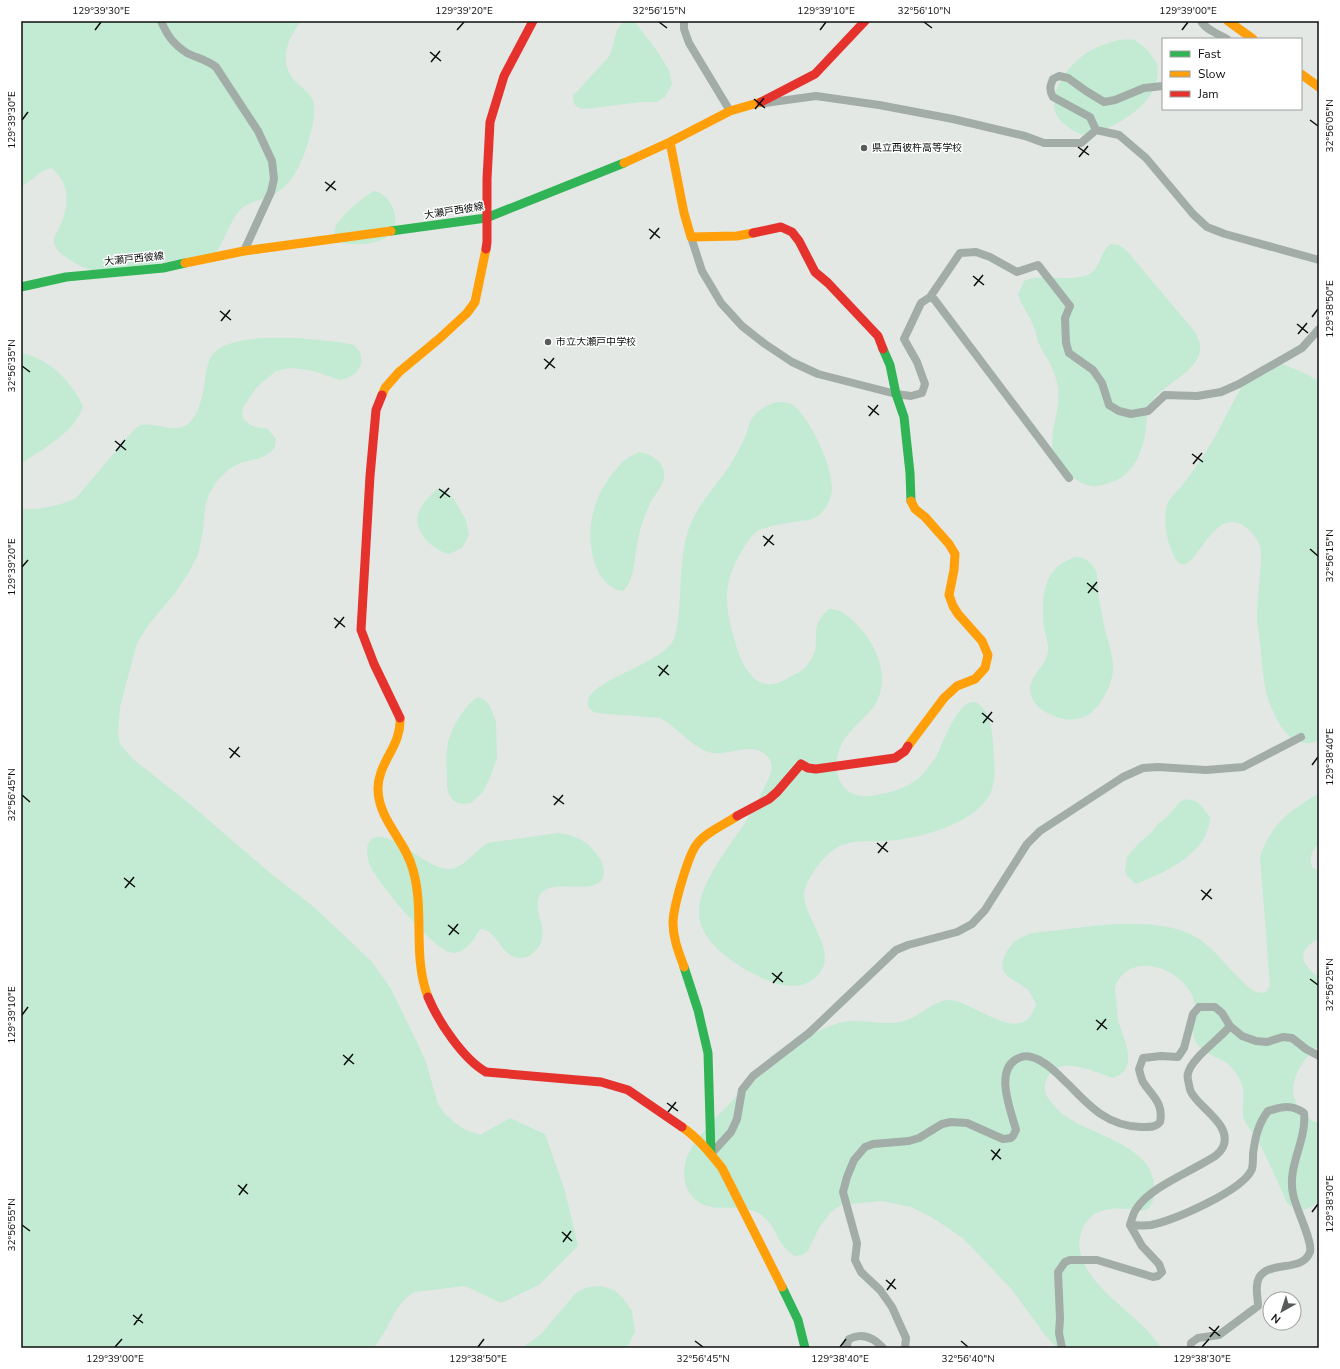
<svg xmlns="http://www.w3.org/2000/svg" width="1340" height="1369" viewBox="0 0 1340 1369" font-family="'Nunito Sans','Noto Sans JP',sans-serif">
<rect width="100%" height="100%" fill="#e3e8e5"/>
<!-- green -->
<path fill="#c3ead3" d="M21 21H301C287 39 278 63 295 81 301 88 310 92 313 101 317 114 312 127 309 139 304 157 295 181 279 191 275 194 270 195 265 198 257 201 248 203 241 209 230 220 225 240 215 254 189 258 163 262 137 266 126 268 113 272 101 272 89 272 56 256 54 243 53 237 58 231 60 226 70 205 70 184 52 168 39 170 32 181 21 187Z
M626 21 635 22 657 51 669 70 672 84 665 97 657 102H641L593 108 581 109 574 104 573 96 603 63C618 52 610 29 626 21Z
M1119 40C1123 40 1130 39 1134 40 1139 42 1147 49 1150 54 1152 57 1156 60 1157 64 1163 94 1133 116 1110 127 1102 131 1092 136 1084 135 1076 134 1068 127 1063 123 1040 102 1066 67 1085 54 1095 47 1107 43 1119 40Z
M375 191C392 195 404 224 388 236 378 245 355 245 342 243L334 233C335 230 335 226 337 224 341 216 367 193 375 191Z
M1111 244 1119 245 1126 250 1196 333C1197 336 1199 341 1200 344 1203 371 1165 382 1153 400 1147 409 1147 419 1146 429 1143 450 1134 475 1112 482 1106 484 1098 487 1092 486 1084 485 1076 480 1070 475 1034 448 1065 417 1057 383 1055 373 1050 363 1045 355 1043 351 1040 346 1038 342 1037 339 1037 336 1036 333 1032 319 1023 308 1018 295L1024 281C1044 272 1066 283 1087 275 1101 270 1100 250 1111 244Z
M299 338 339 342 354 345 360 352 362 362 357 372 350 377 340 380 313 371 301 369 290 368 276 371 257 387 243 407 242 415 244 420 249 424 255 427 268 429 276 439 275 447 271 452 261 458 240 463 229 469 217 481 209 494 205 507 203 531 198 555 189 572 175 593 150 623 137 643 120 707 118 731 120 744 133 759 191 805 270 873 314 907 371 961 390 987 416 1040 426 1062 438 1104 445 1114 455 1123 464 1129 480 1135 510 1118 545 1134 565 1191 578 1246 539 1285 501 1303 465 1286 415 1292C393 1303 389 1332 373 1348H21V509C39 510 60 506 76 498L132 432C134 430 137 427 139 426 154 420 174 435 188 424 196 417 199 407 202 397 205 386 205 371 209 361 218 334 277 338 299 338Z
M21 353C49 358 71 381 83 406 76 432 42 449 21 464Z
M1274 361 1300 371 1319 381V739C1312 745 1305 744 1297 740 1294 739 1289 737 1287 734 1280 728 1267 700 1266 691 1263 678 1262 665 1261 652 1260 641 1258 630 1257 619 1257 597 1261 575 1261 552 1260 542 1256 537 1249 530 1210 494 1193 593 1174 556 1167 542 1164 525 1166 509 1168 499 1174 494 1181 487 1186 481 1190 474 1195 468 1203 457 1210 446 1216 435 1227 415 1235 395 1249 377 1255 369 1264 364 1274 361Z
M777 402C783 402 790 402 794 406 812 421 837 474 831 496 828 505 822 516 812 519 809 521 804 520 800 521 787 523 772 525 759 530 752 534 747 542 743 549 722 583 724 604 735 641 739 658 751 688 774 684 779 683 784 680 788 678 795 674 804 671 808 664 811 660 813 656 815 651 817 641 814 630 819 621 821 617 825 613 829 609 842 608 852 619 860 628 879 649 892 683 872 709 862 721 846 732 840 748 830 771 841 799 869 796 887 794 909 788 922 775 927 769 933 762 937 755 943 743 963 687 981 706 994 720 993 743 994 760 995 770 995 782 991 792 977 824 918 839 886 841 870 842 850 839 836 848 824 855 805 880 804 894 804 922 846 958 811 981 799 989 782 986 769 981 743 970 699 945 699 913 698 885 729 847 744 824 751 813 757 802 763 790 768 780 777 766 767 756 752 741 731 755 713 753 693 750 678 727 660 718L596 713C593 711 588 709 588 705 583 680 667 665 675 636 683 603 678 567 687 534 695 506 717 486 732 462 737 453 742 444 746 435 748 429 749 423 752 418 759 409 767 405 777 402Z
M639 452C652 454 666 463 664 478 662 487 655 494 651 502 645 514 640 527 638 540 634 556 636 579 623 591 611 590 603 581 598 571 583 538 591 500 613 473 618 468 622 461 628 458 632 455 636 454 639 452Z
M437 489H444L454 499 466 520 469 535 462 548 449 554C433 550 413 532 418 514 421 504 430 496 437 489Z
M1075 557C1085 557 1091 562 1096 571 1098 577 1098 586 1098 592 1100 606 1103 620 1106 634 1109 644 1113 656 1113 666 1114 683 1100 710 1084 717 1074 721 1061 720 1052 715 1044 712 1038 708 1033 700 1022 680 1046 669 1048 651 1049 644 1045 635 1044 627 1042 608 1041 582 1057 567 1062 562 1069 560 1075 557Z
M478 697 485 700 490 706 496 722 497 758 491 775 483 792 471 803C465 804 458 805 453 800 446 793 447 784 447 774 446 764 446 753 448 743 451 729 465 704 478 697Z
M1319 793V843C1312 851 1309 856 1312 867L1319 871V939C1314 940 1312 943 1308 946 1296 959 1309 969 1319 978V1047C1305 1054 1289 1081 1294 1097 1295 1102 1299 1107 1302 1111 1307 1117 1311 1121 1319 1123V1201C1307 1211 1299 1214 1287 1203 1278 1183 1269 1162 1259 1142 1255 1134 1247 1128 1244 1119 1240 1107 1248 1092 1239 1078 1236 1072 1231 1066 1225 1062 1213 1055 1194 1050 1193 1033 1192 1027 1194 1021 1195 1015 1201 979 1142 947 1119 979 1114 985 1115 991 1116 999 1117 1006 1117 1013 1118 1020 1122 1036 1137 1061 1121 1074 1119 1076 1115 1077 1113 1078 1094 1072 1056 1052 1046 1081 1044 1086 1044 1093 1048 1098 1053 1105 1059 1112 1067 1117 1091 1134 1146 1145 1153 1178 1155 1187 1156 1204 1147 1209 1141 1212 1134 1209 1129 1209 1110 1207 1091 1209 1083 1228 1079 1237 1078 1245 1081 1255 1092 1293 1140 1314 1161 1348H1057L1045 1335 1013 1291 964 1239 933 1218 911 1207 882 1201 841 1205 831 1212 819 1228 808 1251 802 1255 795 1256C774 1244 778 1222 756 1212 732 1201 704 1219 688 1190 683 1181 683 1167 687 1157 692 1143 704 1132 713 1121 732 1100 752 1080 774 1062 780 1057 786 1051 793 1046 805 1038 819 1030 833 1025 858 1015 878 1028 904 1021 920 1017 935 999 950 1000 971 1001 1010 1037 1029 1018 1032 1015 1034 1009 1036 1005 1034 1000 1032 995 1029 991 1016 978 992 977 1007 951 1013 941 1021 937 1032 933 1080 929 1150 913 1194 936 1211 945 1225 964 1238 977 1243 982 1250 990 1257 992 1260 993 1263 993 1266 992L1270 986 1260 857C1270 824 1291 810 1319 793Z
M1186 799 1198 802 1210 817C1208 854 1166 872 1136 884L1128 877 1125 871 1127 857 1138 844 1152 832 1158 824 1167 817 1180 802Z
M558 833C569 834 580 838 589 845 595 851 604 862 604 871 604 901 552 875 540 895 531 912 553 932 536 950 534 952 531 955 529 956 502 967 499 928 480 929 475 938 467 951 455 953 437 956 375 880 369 863 367 857 366 847 369 842 384 821 426 871 450 869 465 867 475 851 487 843Z
M601 1286 614 1290 623 1298 632 1311 635 1332 627 1348H522L541 1334 576 1293 588 1287Z"/>
<g fill="none" stroke-linecap="round" stroke-linejoin="round">
<!-- street -->
<path stroke="#a2ada7" stroke-width="8" d="M161 21C167 35 173 44 187 53 197 58 207 60 216 67L258 131 272 161 274 179 271 192 244 251
M684 21V29L689 43 730 111
M1201 21C1206 30 1218 34 1227 39
M765 103 816 96 879 105 953 119 1025 136 1044 143H1081L1096 130
M1096 130 1119 135 1146 158 1193 214 1207 227 1225 234 1319 260
M1096 130 1090 117 1053 97C1049 90 1050 86 1053 79L1059 76 1068 78 1086 91 1104 102 1115 100 1144 88 1163 86
M691 237 702 271 721 303 742 326 765 344 792 362 818 374 896 394 911 396 922 393 925 384 917 362 904 339 921 303 930 297 960 253 976 252 990 257 1017 272 1038 265 1070 306 1065 318 1066 343 1069 353 1093 370 1102 383 1109 405 1119 411 1131 414 1148 411 1165 395 1197 396 1221 392 1239 384 1302 348 1319 329
M930 297 934 299 1069 478
M711 1154 731 1132 737 1119 742 1090 753 1076 809 1033 896 950 908 945 957 932 972 924 985 910 1027 844 1040 831 1123 777 1143 768 1158 767 1206 770 1243 767 1301 737
M1130 1225C1137 1225 1144 1226 1151 1225 1174 1220 1243 1191 1252 1169 1253 1165 1253 1158 1253 1154 1255 1138 1258 1124 1268 1111 1282 1107 1291 1104 1304 1113 1307 1141 1287 1165 1293 1194 1295 1207 1313 1241 1310 1252 1302 1275 1260 1257 1257 1285 1256 1292 1258 1299 1258 1306L1219 1335 1198 1338 1191 1343V1348
M846 1348 849 1339C862 1332 874 1338 883 1348
M905 1348 906 1338 892 1307 880 1290 861 1272 855 1260 857 1243 843 1192 847 1177 854 1160 865 1147 873 1144 909 1141 919 1138 942 1124 951 1122 967 1123 1003 1139 1011 1138 1013 1136 1016 1130C1011 1111 993 1068 1019 1058 1027 1054 1037 1058 1044 1063 1054 1069 1061 1078 1069 1085 1090 1107 1108 1126 1141 1127 1148 1127 1155 1128 1160 1122 1164 1103 1152 1096 1143 1082 1141 1078 1140 1073 1139 1069L1143 1058 1161 1056 1178 1057 1184 1048 1193 1014 1199 1007H1215L1222 1013 1230 1026 1242 1036 1256 1041 1267 1042 1283 1037 1292 1038 1306 1049 1319 1056
M1062 1348 1059 1333 1060 1318 1058 1272 1065 1262 1070 1260H1097L1153 1277 1158 1276 1162 1272 1159 1264 1142 1246 1130 1225C1132 1220 1133 1212 1137 1208 1149 1189 1185 1174 1205 1162 1212 1158 1219 1155 1223 1147 1233 1125 1199 1108 1191 1092 1189 1088 1189 1083 1188 1080 1188 1079 1187 1074 1188 1074 1190 1059 1220 1039 1230 1026"/>
<!-- fast -->
<path stroke="#30b455" stroke-width="9" d="M391 231 486 218 624 163
M21 287 66 277 163 268 185 263
M883 349 890 365 896 394 904 417 910 473 911 501
M684 967 698 1010 708 1053 711 1154
M782 1287 798 1320 805 1348"/>
<!-- slow -->
<path stroke="#ff9f0a" stroke-width="9" d="M1228 21 1253 39
M1301 74 1319 87
M670 142 684 213 691 237 737 236 753 233
M624 163 670 142 730 111 761 102
M185 263 244 251 391 231
M382 395 385 388 399 372 440 338 467 313 475 302 486 249
M400 718C402 746 377 763 378 790 379 821 406 841 413 870 425 911 412 955 428 997
M908 746 944 698 957 686 975 679 985 668 988 655 982 641 958 614 953 606 949 595 954 570 955 554 949 544 925 517 915 509 911 501
M684 967C679 953 673 939 673 923 673 908 688 855 697 844 706 832 724 825 737 816
M682 1127C698 1138 710 1153 722 1168L782 1287"/>
<!-- jam -->
<path stroke="#e5322d" stroke-width="9" d="M761 102 815 74 865 21
M753 233 781 227 792 232 799 241 815 272 828 283 878 336 883 349
M486 249 487 242V179L490 122 504 76 533 21
M382 395 376 410 370 476 361 630 374 664 400 718
M737 816 769 799 777 792 801 764 808 768 816 769 895 758 905 751 908 746
M428 997C438 1021 463 1059 486 1072L601 1082 628 1090 682 1127"/>
</g>
<!-- ticks -->
<path fill="none" stroke="#0c0f0e" stroke-width="1.5" d="M659 22 667 28M924 22 932 28M95 30 101 22M457 30 464 22M820 30 826 22M1182 30 1188 22M430 52 441 61M431 62 440 51M754 99 765 108M755 109 764 98M22 120 28 112M1310 120 1318 126M1078 147 1089 155M1079 157 1088 146M325 182 336 190M326 191 335 181M649 229 660 238M650 239 659 228M973 276 984 285M974 286 983 275M220 311 231 320M1312 317 1318 309M221 321 230 310M1297 324 1308 333M1298 334 1307 323M544 359 555 368M22 366 30 372M545 369 554 358M868 406 879 415M869 416 878 405M115 441 126 450M116 451 125 440M1192 454 1203 462M1193 464 1202 453M439 489 450 497M440 498 449 488M763 536 774 545M764 546 773 535M1310 549 1318 556M22 567 28 560M1087 583 1098 592M1088 593 1097 582M334 618 345 627M335 628 344 617M658 666 669 675M659 676 668 665M982 713 993 722M983 723 992 712M229 748 240 757M230 758 239 747M1312 765 1318 757M22 795 30 802M553 796 564 804M554 805 563 795M877 843 888 852M878 853 887 842M124 878 135 887M125 888 134 877M1201 890 1212 899M1202 900 1211 889M448 925 459 934M449 935 458 924M772 973 783 982M1310 979 1318 985M773 983 782 972M22 1015 28 1007M1096 1020 1107 1029M1097 1030 1106 1019M343 1055 354 1064M344 1065 353 1054M667 1103 678 1111M668 1112 676 1102M991 1150 1001 1159M992 1160 1000 1149M238 1185 248 1194M239 1195 247 1184M1312 1212 1318 1204M22 1225 30 1231M562 1232 572 1241M563 1242 571 1231M886 1280 896 1289M887 1290 895 1279M133 1315 143 1323M134 1325 142 1314M1209 1327 1220 1336M1210 1337 1219 1326M695 1341 703 1347M961 1341 968 1347M115 1347 122 1339M478 1347 484 1339M840 1347 846 1339M1202 1347 1209 1339"/>
<!-- markers -->
<g fill="#575b59" stroke="#fff" stroke-width="1.5">
<circle cx="864" cy="148" r="4"/>
<circle cx="548" cy="342" r="4"/>
</g>
<g text-anchor="middle" dominant-baseline="central" stroke-width="3" stroke-linejoin="round" paint-order="stroke">
<!-- poi labels -->
<g font-size="10" fill="#0c0f0e" stroke="#fff" text-anchor="start">
<text x="872" y="148">県立西彼杵高等学校</text>
<text x="556" y="342">市立大瀬戸中学校</text>
</g>
<!-- street labels -->
<g font-size="10" fill="#0c0f0e" stroke="#fff">
<text transform="translate(454 211) rotate(-9)">大瀬戸西彼線</text>
<text transform="translate(134 259) rotate(-6)">大瀬戸西彼線</text>
</g>
</g>
<!-- border -->
<rect width="1340" height="1369" fill="none" stroke="#ffffff" stroke-width="44"/>
<!-- legend -->
<rect x="1162" y="38" width="140" height="72" fill="#ffffff" stroke="#9e9f9f"/>
<rect x="1170" y="51" width="20" height="6" fill="#30b455" stroke="#9e9f9f"/>
<text x="1198" y="58" font-size="12" fill="#0c0f0e">Fast</text>
<rect x="1170" y="71" width="20" height="6" fill="#ff9f0a" stroke="#9e9f9f"/>
<text x="1198" y="78" font-size="12" fill="#0c0f0e">Slow</text>
<rect x="1170" y="91" width="20" height="6" fill="#e5322d" stroke="#9e9f9f"/>
<text x="1198" y="98" font-size="12" fill="#0c0f0e">Jam</text>
<!-- north arrow -->
<g transform="translate(1282 1311) rotate(219)"><circle r="19" fill="#ffffff" stroke="#9e9f9f"/>
<path d="M0-3L7 15L0 10L-7 15Z" fill="#575b59"/>
<text y="-6" font-size="11" font-weight="bold" text-anchor="middle" fill="#0c0f0e">N</text>
</g>
<rect x="22" y="22" width="1296" height="1325" fill="none" stroke="#0c0f0e" stroke-width="1.5"/>
<g font-size="10" text-anchor="middle" fill="#0c0f0e">
<text x="101" y="14">129°39'30"E</text>
<text x="464" y="14">129°39'20"E</text>
<text x="659" y="14">32°56'15"N</text>
<text x="826" y="14">129°39'10"E</text>
<text x="924" y="14">32°56'10"N</text>
<text x="1188" y="14">129°39'00"E</text>
<text transform="translate(11 120) rotate(-90)" y="4">129°39'30"E</text>
<text transform="translate(1329 126) rotate(-90)" y="4">32°56'05"N</text>
<text transform="translate(1329 309) rotate(-90)" y="4">129°38'50"E</text>
<text transform="translate(11 366) rotate(-90)" y="4">32°56'35"N</text>
<text transform="translate(1329 556) rotate(-90)" y="4">32°56'15"N</text>
<text transform="translate(11 567) rotate(-90)" y="4">129°39'20"E</text>
<text transform="translate(1329 757) rotate(-90)" y="4">129°38'40"E</text>
<text transform="translate(11 795) rotate(-90)" y="4">32°56'45"N</text>
<text transform="translate(1329 985) rotate(-90)" y="4">32°56'25"N</text>
<text transform="translate(11 1015) rotate(-90)" y="4">129°39'10"E</text>
<text transform="translate(1329 1204) rotate(-90)" y="4">129°38'30"E</text>
<text transform="translate(11 1225) rotate(-90)" y="4">32°56'55"N</text>
<text x="115" y="1362">129°39'00"E</text>
<text x="478" y="1362">129°38'50"E</text>
<text x="703" y="1362">32°56'45"N</text>
<text x="840" y="1362">129°38'40"E</text>
<text x="968" y="1362">32°56'40"N</text>
<text x="1202" y="1362">129°38'30"E</text>
</g>
</svg>
